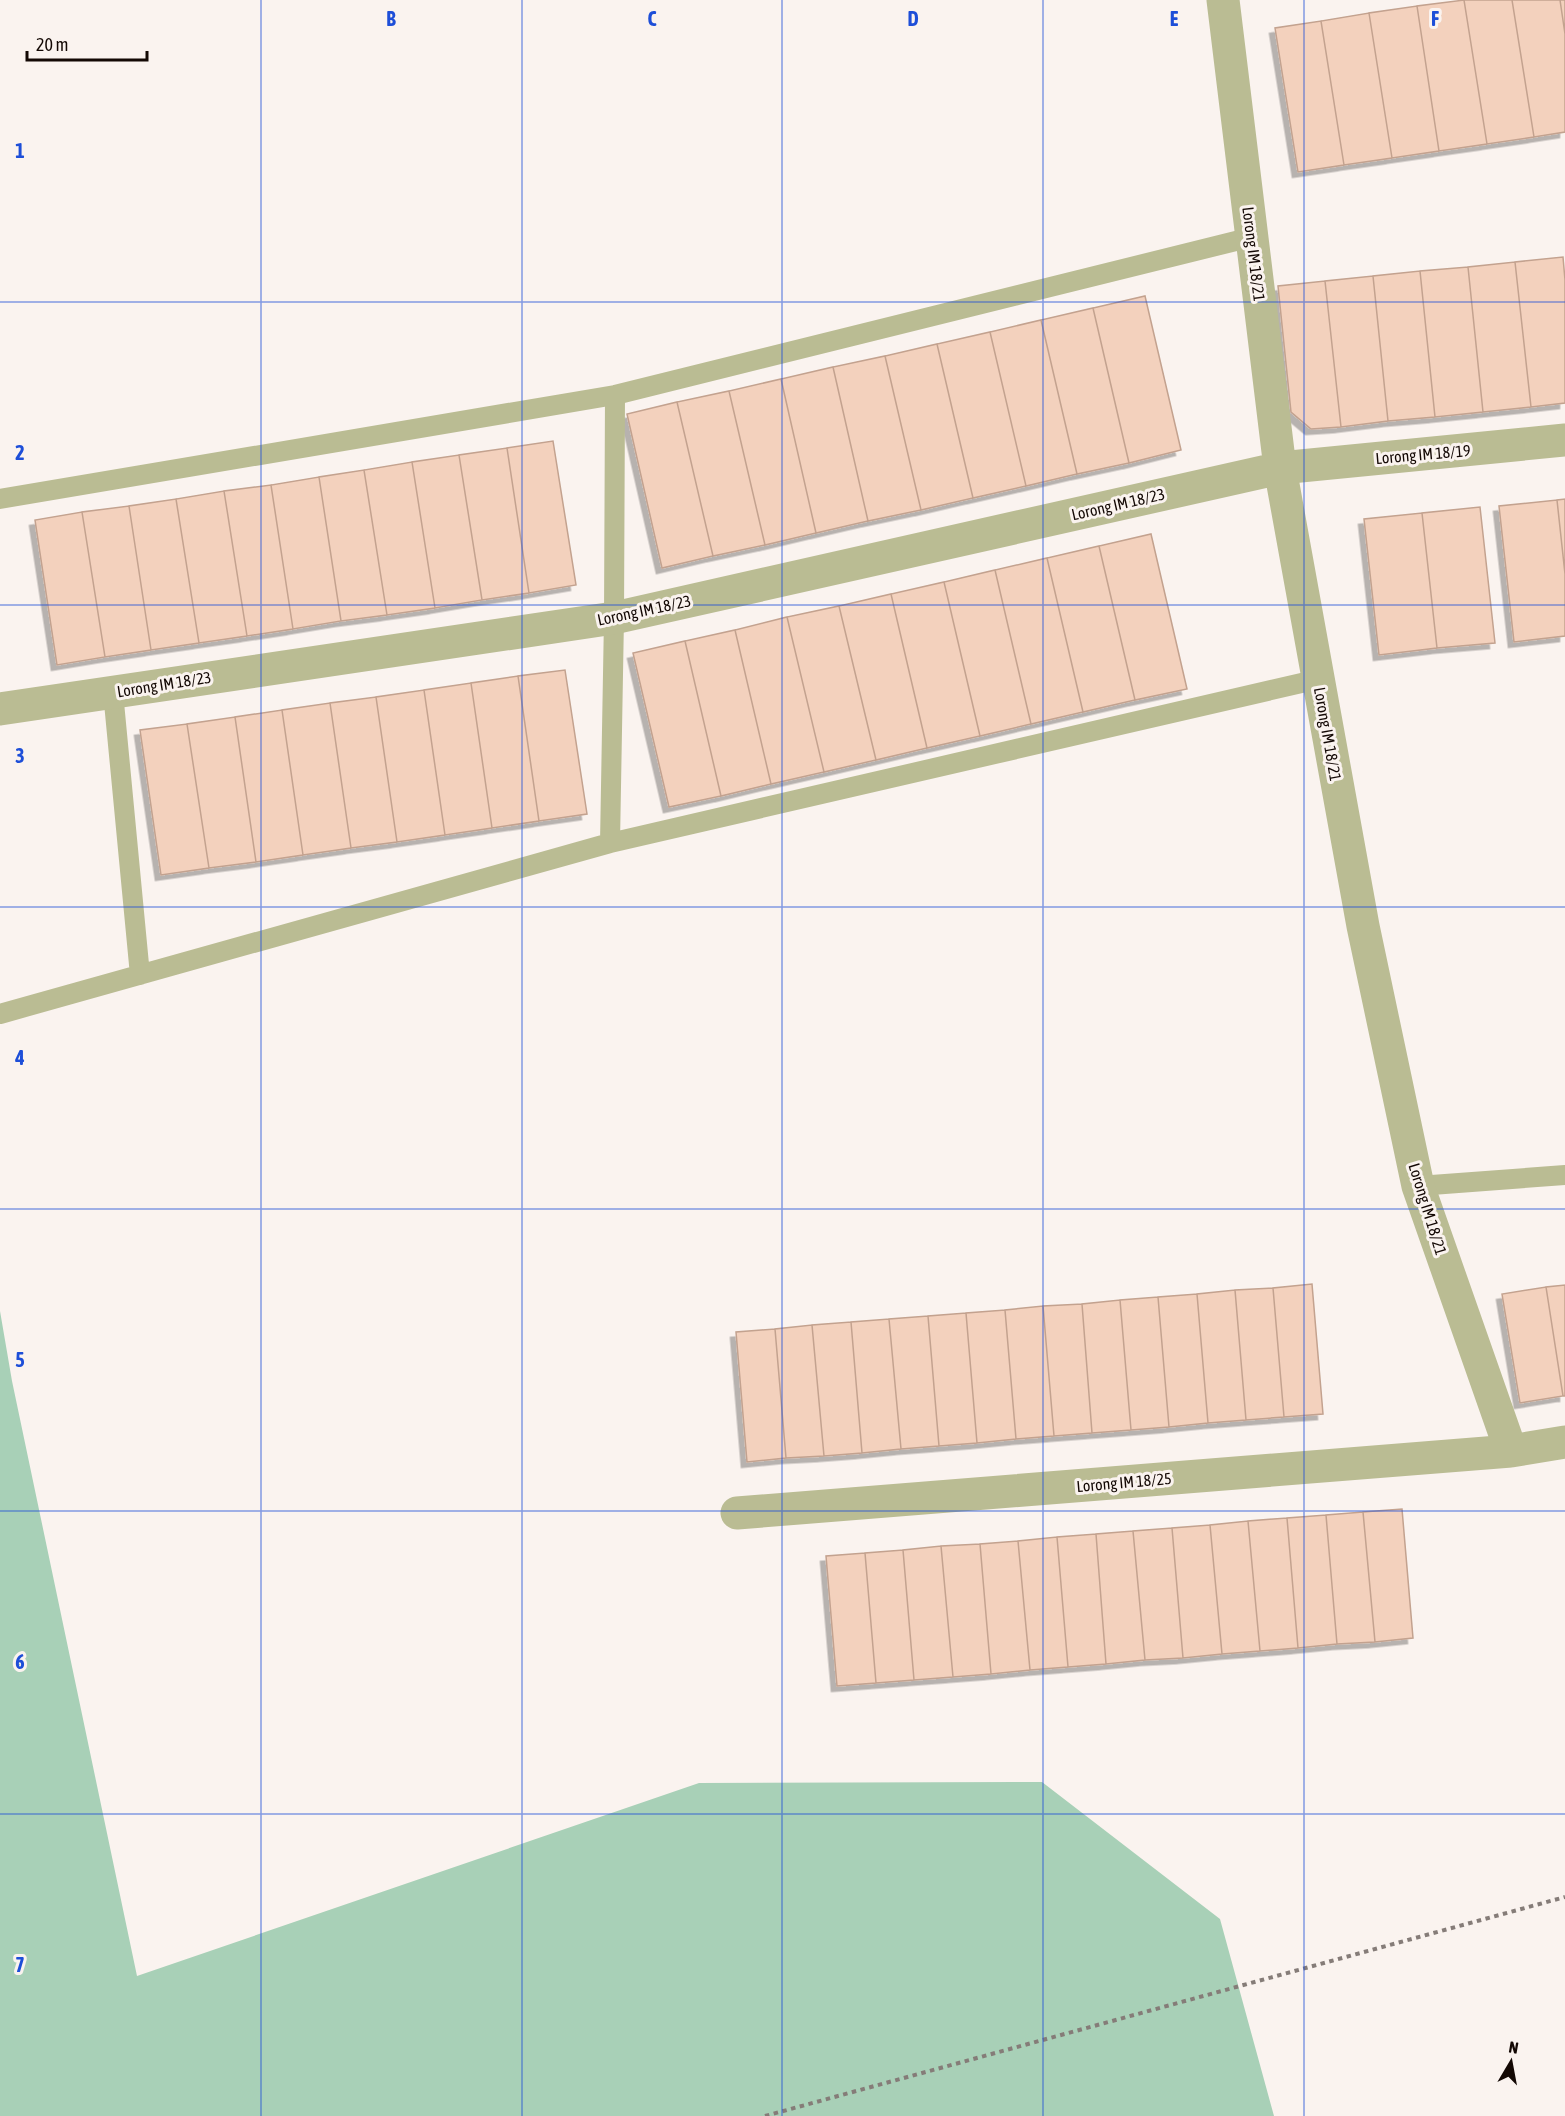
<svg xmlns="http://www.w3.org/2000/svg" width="1565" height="2116" viewBox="0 0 1565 2116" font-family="'Asap Condensed',sans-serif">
<defs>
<filter id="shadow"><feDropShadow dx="-5.5" dy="5.5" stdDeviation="0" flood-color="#0004"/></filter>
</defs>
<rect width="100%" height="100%" fill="#faf3ef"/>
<!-- green -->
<path fill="#a8d0b7" d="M0 1311 12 1381 137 1976 699 1783 1042 1782 1220 1919 1274 2116H0Z"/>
<!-- building -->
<path fill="#f3d1bd" stroke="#c3a28f" stroke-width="1.5" filter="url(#shadow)" d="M1464 0 1487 144 1439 151 1417 6Z
M1464 0H1512L1534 137 1487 144Z
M1512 0H1560L1565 34V132L1534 137Z
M1560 0H1565V34Z
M1417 6 1439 151 1392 158 1369 13Z
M1369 13 1392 158 1344 165 1321 21Z
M1321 21 1344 165 1298 172 1275 28Z
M1563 257 1565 280V403L1531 407 1515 262Z
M1515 262 1531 407 1483 412 1468 267Z
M1468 267 1483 412 1435 417 1420 271Z
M1420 271 1435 417 1388 421 1373 276Z
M1373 276 1388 421 1341 427 1325 281Z
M1325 281 1341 427 1311 429 1291 412 1278 286Z
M1145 296 1181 450 1129 463 1093 308Z
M1093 308 1129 463 1077 474 1041 320Z
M1041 320 1077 474 1026 486 990 332Z
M990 332 1026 486 973 498 937 344Z
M937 344 973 498 921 510 885 356Z
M885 356 921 510 868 521 833 367Z
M833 367 868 521 816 533 781 379Z
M781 379 816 533 765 545 729 391Z
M729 391 765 545 713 556 677 402Z
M677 402 713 556 662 568 627 414Z
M553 441 576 585 529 593 507 448Z
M507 448 529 593 482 600 459 455Z
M459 455 482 600 435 608 412 462Z
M412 462 435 608 387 615 364 470Z
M364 470 387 615 341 621 319 477Z
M319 477 341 621 293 629 271 485Z
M271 485 293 629 247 636 224 491Z
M224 491 247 636 199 643 176 499Z
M176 499 199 643 151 650 129 506Z
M1565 499V574L1557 500Z
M1557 500 1565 574V636L1514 642 1499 506Z
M129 506 151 650 105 657 82 512Z
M1480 507 1495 643 1437 648 1422 513Z
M82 512 105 657 57 665 35 520Z
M1422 513 1437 648 1379 655 1364 519Z
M1151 534 1187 689 1135 700 1099 546Z
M1099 546 1135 700 1083 712 1047 558Z
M1047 558 1083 712 1031 724 995 570Z
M995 570 1031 724 980 736 944 582Z
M944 582 980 736 927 748 891 594Z
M891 594 927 748 876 760 839 606Z
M839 606 876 760 824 772 787 617Z
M787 617 824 772 771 784 735 630Z
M735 630 771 784 721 796 685 641Z
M685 641 721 796 669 807 633 653Z
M565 670 587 814 539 821 518 676Z
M518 676 539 821 492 828 471 683Z
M471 683 492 828 445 835 424 690Z
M424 690 445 835 397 842 376 697Z
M376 697 397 842 351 848 330 703Z
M330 703 351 848 303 855 282 710Z
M282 710 303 855 256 862 235 717Z
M235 717 256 862 209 868 187 724Z
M187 724 209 868 161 875 140 730Z
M1312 1284 1323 1414 1284 1417 1273 1288Z
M1565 1285V1396H1563L1546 1287Z
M1546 1287 1563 1396 1520 1403 1502 1294Z
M1273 1288 1284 1417 1246 1420 1235 1290Z
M1235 1290 1246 1420 1208 1423 1197 1294Z
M1197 1294 1208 1423 1169 1427 1158 1297Z
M1158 1297 1169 1427 1131 1430 1120 1300Z
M1120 1300 1131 1430 1092 1433 1082 1304Z
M1082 1304 1092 1433 1054 1436 1043 1306Z
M1043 1306 1054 1436 1016 1439 1005 1310Z
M1005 1310 1016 1439 977 1443 966 1313Z
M966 1313 977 1443 939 1446 928 1316Z
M928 1316 939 1446 901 1449 889 1319Z
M889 1319 901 1449 862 1453 851 1322Z
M851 1322 862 1453 824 1456 812 1325Z
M812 1325 824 1456 786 1458 775 1329Z
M775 1329 786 1458 747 1462 736 1332Z
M1402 1509 1413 1638 1375 1642 1363 1512Z
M1363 1512 1375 1642 1337 1644 1326 1515Z
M1326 1515 1337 1644 1298 1648 1287 1518Z
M1287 1518 1298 1648 1260 1651 1248 1521Z
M1248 1521 1260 1651 1222 1654 1210 1525Z
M1210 1525 1222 1654 1183 1658 1172 1528Z
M1172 1528 1183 1658 1145 1660 1133 1531Z
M1133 1531 1145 1660 1106 1664 1096 1534Z
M1096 1534 1106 1664 1068 1667 1057 1537Z
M1057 1537 1068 1667 1030 1670 1018 1541Z
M1018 1541 1030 1670 991 1674 980 1544Z
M980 1544 991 1674 953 1677 941 1546Z
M941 1546 953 1677 914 1680 903 1550Z
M903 1550 914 1680 876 1683 865 1553Z
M865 1553 876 1683 837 1686 826 1556Z"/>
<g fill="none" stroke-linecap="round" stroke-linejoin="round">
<!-- path -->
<path stroke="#857c78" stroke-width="4" stroke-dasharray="4.5 4.5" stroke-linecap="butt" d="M765 2116 1565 1897"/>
<!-- lane -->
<path stroke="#babc93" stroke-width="20" d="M0 499 615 395 1252 237
M113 692 140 975
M610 843 614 618 615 395
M0 1014 610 843 1319 679
M1418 1186 1565 1175"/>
<!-- street -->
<path stroke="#babc93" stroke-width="33" d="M1223 0 1280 468 1363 926 1418 1186 1511 1451
M0 709 614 618 1280 468 1565 440
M737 1513 1511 1451 1565 1442"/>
</g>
<!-- grid -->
<path fill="none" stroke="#1d4ed8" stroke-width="1.5" stroke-opacity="0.55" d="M261 0V2116M522 0V2116M782 0V2116M1043 0V2116M1304 0V2116M0 302H1565M0 605H1565M0 907H1565M0 1209H1565M0 1511H1565M0 1814H1565"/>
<g text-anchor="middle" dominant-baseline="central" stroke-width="6" stroke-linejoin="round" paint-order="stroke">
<!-- street labels -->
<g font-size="16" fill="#130804" stroke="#faf3ef">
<text transform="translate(1254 254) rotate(83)">Lorong IM 18/21</text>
<text transform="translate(1423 454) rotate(-5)">Lorong IM 18/19</text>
<text transform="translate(1118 504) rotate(-13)">Lorong IM 18/23</text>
<text transform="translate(644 610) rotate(-12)">Lorong IM 18/23</text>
<text transform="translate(164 684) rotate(-9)">Lorong IM 18/23</text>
<text transform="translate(1328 734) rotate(80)">Lorong IM 18/21</text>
<text transform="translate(1428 1209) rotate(73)">Lorong IM 18/21</text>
<text transform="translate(1124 1482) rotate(-5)">Lorong IM 18/25</text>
</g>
</g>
<g font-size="20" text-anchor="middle" font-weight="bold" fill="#1d4ed8" stroke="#faf3ef" stroke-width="6" stroke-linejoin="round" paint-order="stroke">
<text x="391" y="26">B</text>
<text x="652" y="26">C</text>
<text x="913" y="26">D</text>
<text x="1174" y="26">E</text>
<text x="1435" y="26">F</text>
<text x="20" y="158">1</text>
<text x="20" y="460">2</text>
<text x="20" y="763">3</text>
<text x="20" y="1065">4</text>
<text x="20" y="1367">5</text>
<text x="20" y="1669">6</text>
<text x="20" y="1972">7</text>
</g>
<!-- north arrow -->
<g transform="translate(1511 2062) rotate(10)" stroke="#faf3ef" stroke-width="4.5" paint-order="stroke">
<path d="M0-4.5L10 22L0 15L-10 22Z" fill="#130804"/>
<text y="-9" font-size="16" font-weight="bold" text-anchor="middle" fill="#130804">N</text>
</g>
<!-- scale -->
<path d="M27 51v9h120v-9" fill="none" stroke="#130804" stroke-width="3"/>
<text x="36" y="51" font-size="18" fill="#130804" stroke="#faf3ef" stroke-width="4.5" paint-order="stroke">20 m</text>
</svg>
